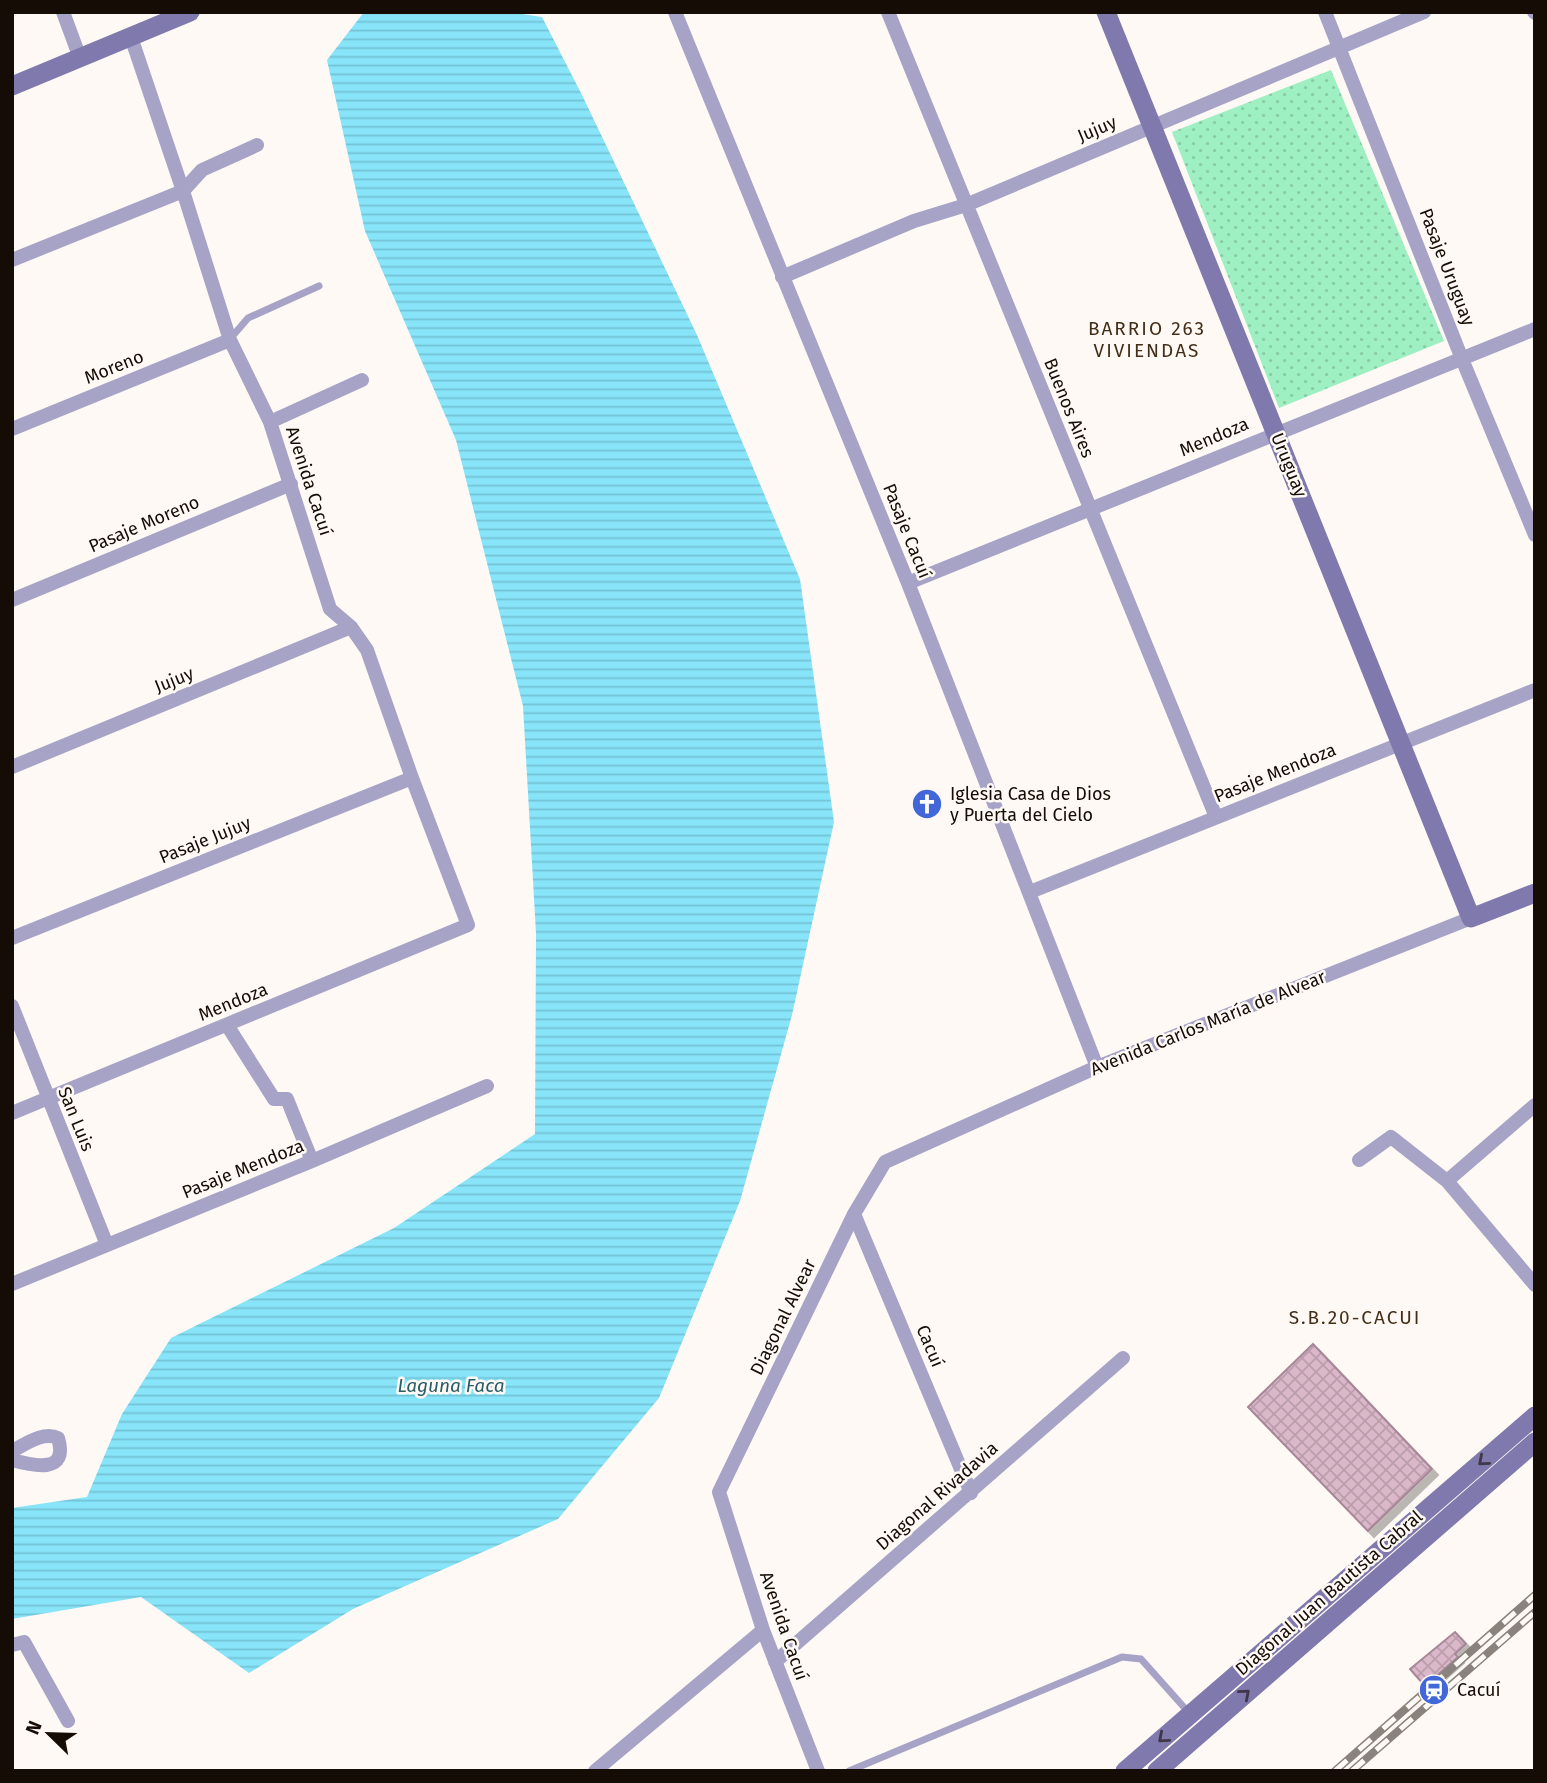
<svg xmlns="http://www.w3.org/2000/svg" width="1547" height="1783" viewBox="0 0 1547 1783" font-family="'Fira Sans',sans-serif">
<defs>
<pattern id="park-dots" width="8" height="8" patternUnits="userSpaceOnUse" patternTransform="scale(1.75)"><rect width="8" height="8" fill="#9eefc2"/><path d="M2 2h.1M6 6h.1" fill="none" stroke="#87cca5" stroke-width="1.8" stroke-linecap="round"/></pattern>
<pattern id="water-rules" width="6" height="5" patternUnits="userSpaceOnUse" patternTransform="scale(1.75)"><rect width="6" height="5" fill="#87e4f9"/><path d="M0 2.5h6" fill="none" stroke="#74c2d4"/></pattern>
<pattern id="building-cross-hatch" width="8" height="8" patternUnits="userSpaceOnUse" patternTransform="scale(1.75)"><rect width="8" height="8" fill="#dbb8c9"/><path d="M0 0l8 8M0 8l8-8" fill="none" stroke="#bb9dab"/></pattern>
<filter id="shadow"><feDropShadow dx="6" dy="6" stdDeviation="0" flood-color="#0004"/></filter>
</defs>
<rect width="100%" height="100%" fill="#fef9f4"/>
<!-- park -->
<path fill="url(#park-dots)" d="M1331 70 1444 341 1279 408 1172 132Z"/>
<!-- water -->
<path fill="url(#water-rules)" d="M364 12H509L542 17 582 95 697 335 800 579 834 822 792 1015 740 1201 659 1398 558 1519 353 1609 249 1673 141 1597 12 1619V1508L87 1497 122 1414 171 1338 394 1228 535 1134 536 933 523 706 456 440 365 231 327 60Z"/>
<!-- building -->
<path fill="url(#building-cross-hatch)" stroke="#a78797" stroke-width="2" filter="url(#shadow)" d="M1313 1344 1432 1469 1368 1531 1248 1407Z
M1455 1632 1466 1644 1455 1654 1458 1657 1425 1686 1410 1669Z"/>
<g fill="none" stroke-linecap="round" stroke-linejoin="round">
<!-- lane -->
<path stroke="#a7a3c7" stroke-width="7" d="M230 339 248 318 319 286
M849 1771 1122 1657 1141 1659 1190 1714"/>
<!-- street -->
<path stroke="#a7a3c7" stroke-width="14" d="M63 12 80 58
M675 12 908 583 1097 1067
M888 12 1216 817
M1325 12 1462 359 1535 535
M1534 12 1535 13
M12 260 183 191 202 170 257 145
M782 277 914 221 966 205 1424 12
M270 422 362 380
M12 429 230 340
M908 583 1535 329
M12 600 291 484
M12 767 351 627
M1030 892 1535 690
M12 938 412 778
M12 1006 107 1245
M227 1025 274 1099H287L312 1161
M12 1113 468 925 412 778 367 650 351 627 330 609 270 422 230 340 183 191 131 37
M1359 1160 1391 1137 1447 1181 1535 1285
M1447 1181 1535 1105
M854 1214 971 1493
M12 1284 312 1161 487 1086
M12 1451C26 1444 43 1431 58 1438 69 1474 34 1466 12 1460
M12 1645 24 1642 68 1721
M775 1662 1123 1358
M595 1771 763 1630
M818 1771 763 1630 719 1492 854 1214 885 1162 1097 1067 1471 918"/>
<!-- secondary -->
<path stroke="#8079ad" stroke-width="19" d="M1106 12 1471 918 1535 893
M12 86 190 12
M1125 1771 1535 1416
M1157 1771 1535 1442"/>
<!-- rail casing -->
<g stroke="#8a837d" stroke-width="8">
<path id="rail" d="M1335 1771 1535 1595
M1352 1771 1535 1612"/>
</g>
<!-- rail -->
<use href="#rail" stroke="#fef9f4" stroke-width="5" stroke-dasharray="16" stroke-linecap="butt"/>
</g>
<!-- one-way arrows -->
<defs><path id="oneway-chevron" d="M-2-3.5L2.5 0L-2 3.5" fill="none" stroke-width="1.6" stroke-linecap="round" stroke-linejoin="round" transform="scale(1.75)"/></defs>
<g stroke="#403848">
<use href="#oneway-chevron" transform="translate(1483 1461) rotate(139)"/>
<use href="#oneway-chevron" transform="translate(1245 1694) rotate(-41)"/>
<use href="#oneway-chevron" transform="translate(1163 1738) rotate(139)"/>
</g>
<!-- icons -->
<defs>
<g id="church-disc" transform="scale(1.575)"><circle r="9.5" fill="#4167d9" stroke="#fef9f4"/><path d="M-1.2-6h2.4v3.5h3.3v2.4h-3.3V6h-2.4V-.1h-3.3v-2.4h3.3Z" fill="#fff"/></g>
<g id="station-disc" transform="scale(1.575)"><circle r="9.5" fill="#4167d9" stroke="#fef9f4"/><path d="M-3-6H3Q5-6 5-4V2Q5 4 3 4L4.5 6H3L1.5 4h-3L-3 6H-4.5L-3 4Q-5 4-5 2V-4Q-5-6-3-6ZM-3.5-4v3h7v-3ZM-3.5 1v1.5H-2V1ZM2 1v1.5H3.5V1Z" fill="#fff"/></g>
</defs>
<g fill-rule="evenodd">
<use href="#church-disc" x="927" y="804"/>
<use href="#station-disc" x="1434" y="1690"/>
</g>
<g text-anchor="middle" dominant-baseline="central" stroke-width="5" stroke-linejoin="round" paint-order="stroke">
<!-- street labels -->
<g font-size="18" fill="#150c05" stroke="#fef9f4">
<text transform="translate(1097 129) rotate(-23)">Jujuy</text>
<text transform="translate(1447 267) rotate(69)">Pasaje Uruguay</text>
<text transform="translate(114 367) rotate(-22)">Moreno</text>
<text transform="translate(1069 408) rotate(68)">Buenos Aires</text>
<text transform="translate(1214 437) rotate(-23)">Mendoza</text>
<text transform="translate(1289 465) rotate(68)">Uruguay</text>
<text transform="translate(309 481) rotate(72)">Avenida Cacuí</text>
<text transform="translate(144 524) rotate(-23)">Pasaje Moreno</text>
<text transform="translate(907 531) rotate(68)">Pasaje Cacuí</text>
<text transform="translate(174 680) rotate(-22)">Jujuy</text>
<text transform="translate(1275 773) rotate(-22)">Pasaje Mendoza</text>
<text transform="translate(205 840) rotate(-22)">Pasaje Jujuy</text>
<text transform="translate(233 1002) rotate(-22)">Mendoza</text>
<text transform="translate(1208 1023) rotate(-22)">Avenida Carlos María de Alvear</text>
<text transform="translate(76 1119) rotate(68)">San Luis</text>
<text transform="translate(243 1169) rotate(-22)">Pasaje Mendoza</text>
<text transform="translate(783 1317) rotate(-64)">Diagonal Alvear</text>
<text transform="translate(930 1346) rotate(67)">Cacuí</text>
<text transform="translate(937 1496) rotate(-41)">Diagonal Rivadavia</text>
<text transform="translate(1329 1593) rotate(-41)">Diagonal Juan Bautista Cabral</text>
<text transform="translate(784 1626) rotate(71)">Avenida Cacuí</text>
</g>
<!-- poi labels -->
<g font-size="18" fill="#150c05" stroke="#fef9f4" text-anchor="start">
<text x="950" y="794">Iglesia Casa de Dios<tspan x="950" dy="21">y Puerta del Cielo</tspan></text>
<text x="1457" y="1690">Cacuí</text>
</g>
<!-- neighbourhood labels -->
<g font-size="19" letter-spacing="2" fill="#432e19" stroke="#fef9f4">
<text x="1147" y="328">BARRIO 263<tspan x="1147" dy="22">VIVIENDAS</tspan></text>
<text x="1355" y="1317">S.B.20-CACUI</text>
</g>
<!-- water labels -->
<g font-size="19" font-style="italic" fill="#285d68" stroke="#fef9f4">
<text x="451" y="1385">Laguna Faca</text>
</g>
</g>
<!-- border -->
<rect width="1547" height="1783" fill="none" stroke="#150c05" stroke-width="28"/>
<!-- north arrow -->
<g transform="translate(49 1734) rotate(293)" stroke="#fef9f4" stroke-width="5" paint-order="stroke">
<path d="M0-5L12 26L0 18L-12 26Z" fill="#150c05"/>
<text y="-10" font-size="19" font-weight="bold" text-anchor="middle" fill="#150c05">N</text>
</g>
</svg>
